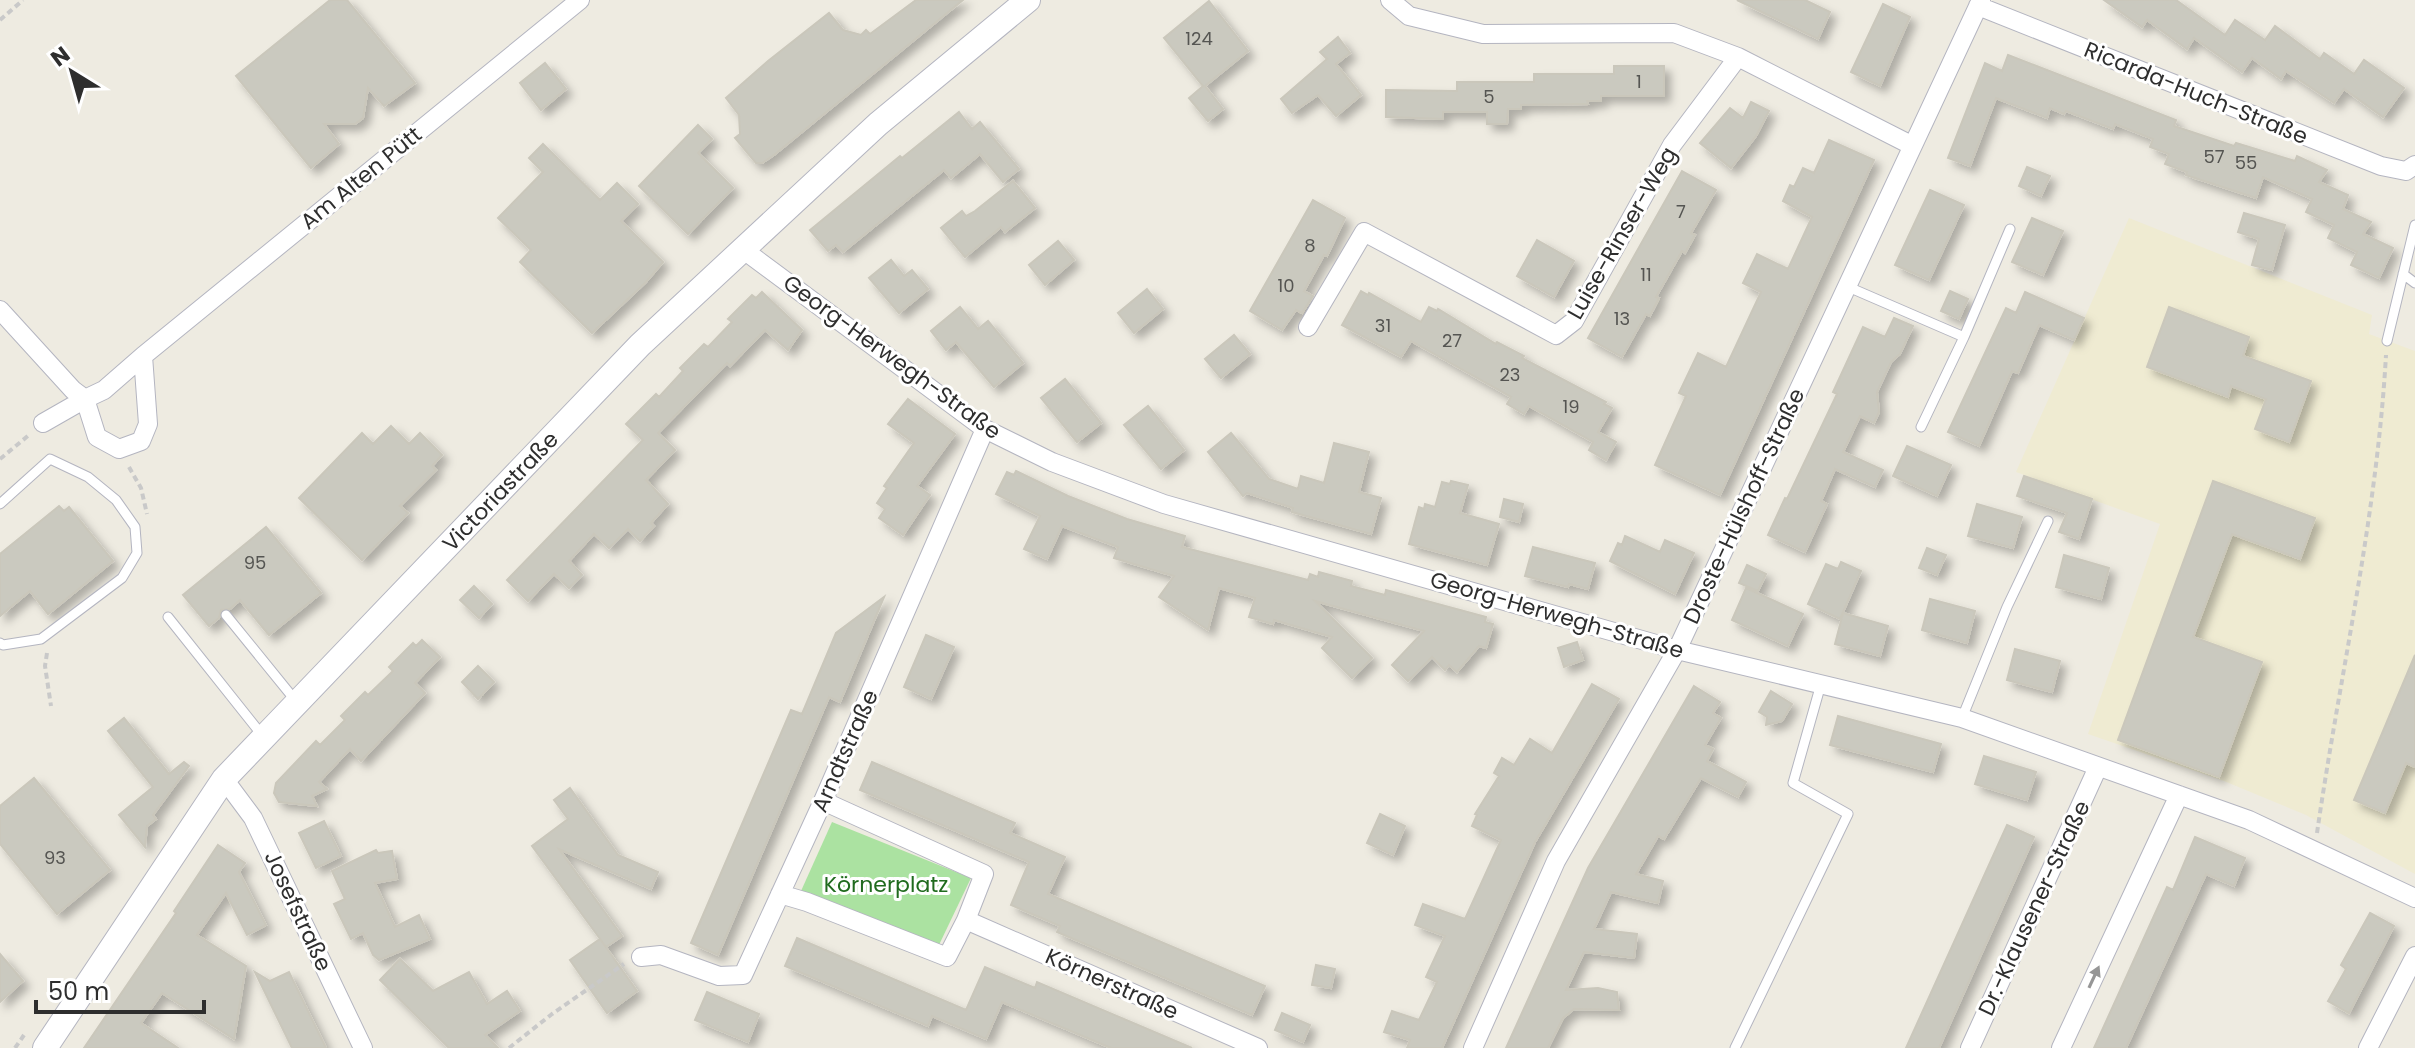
<svg xmlns="http://www.w3.org/2000/svg" width="2415" height="1048" viewBox="0 0 2415 1048" font-family="Poppins,sans-serif">
<defs>
<filter id="shadow"><feDropShadow dx="6" dy="6" stdDeviation="4" flood-color="#0004"/></filter>
</defs>
<rect width="100%" height="100%" fill="#eeebe1"/>
<!-- education -->
<path fill="#efebd2" d="M2129 218 2372 315 2369 334 2415 351V874L2306 815 2224 781 2088 734 2160 524 2016 472Z"/>
<!-- green -->
<path fill="#abe2a1" d="M832 822 971 878 938 947 801 891Z"/>
<!-- building -->
<path fill="#cac9bf" stroke="#cac7bb" stroke-width="2" filter="url(#shadow)" d="M330 0H347L415 83 384 106 368 88 363 118 355 124H324L339 144 311 168 236 76Z
M916 0H963L774 155 762 163H756L735 138 740 134 739 115 726 98 768 61 829 13 843 30 861 35 866 30 870 34Z
M1737 0H1805L1830 12 1818 39Z
M2104 0H2176L2225 35 2235 20 2265 40 2275 26 2320 59 2324 53 2354 74 2364 60 2404 88 2383 117 2344 89 2334 103 2286 71 2281 79 2252 58 2242 72 2194 38 2187 49 2147 20 2142 27Z
M1209 1 1248 51 1205 86 1223 109 1208 121 1189 98 1203 86 1164 38Z
M1883 4 1910 17 1880 86 1851 72Z
M1338 37 1350 53 1336 64 1361 95 1336 116 1318 95 1292 113 1281 99 1327 59 1320 52Z
M2008 55 2176 120 2174 126 2234 146 2236 143 2295 161 2297 156 2327 170 2319 182 2348 195 2343 209 2371 222 2363 234 2393 248 2379 278 2351 265 2357 252 2328 238 2334 225 2306 212 2312 199 2263 177 2256 198 2186 175 2187 172 2165 164 2169 154 2150 147 2153 139 2115 124 2113 129 2066 111 2064 114 2050 108 2047 118 1996 98 1970 166 1948 158 1985 63 2002 71Z
M545 63 566 89 541 110 520 83Z
M1614 66H1664V96H1601V101H1587L1588 104 1521 105V109H1508L1507 124H1487V112H1443V119L1386 117V90L1457 91V82H1534V74H1614Z
M1751 102 1769 111 1756 136 1731 168 1700 143 1730 108 1743 118Z
M959 112 972 129 980 122 1019 169 1003 182 980 154 951 178 944 170 843 252 836 245 828 251 810 230 900 156 902 158Z
M698 125 712 139 698 153 733 188 688 234 639 186Z
M1829 140 1874 160 1720 495 1655 465 1686 396 1679 393 1698 353 1726 367 1761 292 1743 283 1757 254 1788 269 1812 217 1783 201 1790 185 1794 187 1803 168 1814 173Z
M543 144 600 200 617 183 638 204 621 221 663 262 646 282 592 333 520 262 531 250 498 218 543 172 529 158Z
M2027 167 2050 176 2041 196 2019 186Z
M1682 171 1716 190 1691 233 1695 235 1685 253 1682 251 1656 297 1659 298 1650 316 1646 314 1622 357 1588 338Z
M1013 181 1035 208 1005 232 1001 227 965 257 941 228 962 211 966 216 975 211Z
M1930 190 1964 205 1929 280 1895 265Z
M1313 200 1345 218 1327 256 1324 255 1304 291 1313 296 1302 313 1296 310 1282 330 1250 311Z
M2244 213 2285 225 2272 270 2252 265 2259 239 2238 232Z
M2032 218 2063 231 2043 275 2012 262Z
M1537 240 1574 261 1554 297 1517 276Z
M1058 241 1074 260 1045 285 1029 265Z
M891 260 904 276 912 270 928 289 899 313 869 278Z
M1147 289 1163 309 1134 333 1118 313Z
M1361 291 1368 295 1369 293 1421 322 1429 307 1437 311 1438 309 1496 344 1497 342 1524 356 1522 358 1606 402 1604 404 1612 408 1598 432 1616 442 1606 460 1589 450 1593 442 1529 406 1524 414 1507 404 1511 397 1411 341 1401 357 1342 325Z
M1950 291 1968 299 1959 319 1941 311Z
M762 292 802 330 788 350 765 330 730 366 727 363 658 433 675 450 646 480 668 504 651 523 654 526 640 541 628 529 609 548 594 534 569 561 582 575 569 588 554 574 528 601 507 580 643 440 626 424 656 394 659 397 683 371 680 368 704 344 708 347 732 322 728 319 752 295 756 298Z
M2025 292 2084 318 2074 340 2039 325 2018 373 2012 371 1979 446 1948 432 2006 308 2016 313Z
M960 307 978 329 988 321 1023 363 994 387 956 342 946 350 931 331Z
M2169 307 2249 337 2243 356 2311 381 2289 442 2255 429 2266 399 2231 386 2228 397 2147 367Z
M1894 318 1913 326 1900 354 1891 362 1877 392 1879 412 1874 423 1860 416 1843 452 1883 470 1875 487 1835 469 1821 501 1827 504 1805 552 1768 535 1785 498 1787 499 1837 394 1833 392 1863 327 1885 337Z
M1234 335 1250 354 1221 378 1205 359Z
M1065 379 1101 423 1077 442 1041 398Z
M908 399 955 434 917 486 930 495 903 535 879 518 885 509 877 503 887 488 884 486 914 443 888 424Z
M1148 406 1184 450 1161 469 1124 425Z
M391 426 409 444 420 433 442 455 432 466 436 470 400 506 408 513 362 560 299 498 362 433 373 444Z
M1231 433 1269 479 1298 489 1301 476 1324 483 1334 443 1369 452 1359 492 1381 498 1371 534 1292 512 1293 508 1247 493 1243 496 1208 452Z
M1907 446 1951 465 1937 496 1893 476Z
M1016 471 1068 496 1127 519 1185 536 1182 547 1308 580 1310 574 1318 577 1319 572 1352 581 1351 586 1385 595 1386 590 1486 617 1485 622 1493 624 1486 648 1479 646 1457 672 1449 665 1445 670 1432 657 1408 681 1392 665 1424 631 1315 601 1372 658 1352 678 1322 648 1332 637 1274 620 1273 624 1249 617 1255 598 1219 588 1208 630 1159 597 1174 576 1114 558 1118 547 1062 526 1047 559 1024 549 1040 516 996 494 1007 472 1014 475Z
M2024 476 2092 499 2079 539 2059 532 2067 513 2017 496Z
M1451 481 1468 485 1460 513 1499 524 1487 565 1409 544 1419 507 1424 509 1425 504 1435 507 1442 482 1450 484Z
M2213 481 2315 518 2300 559 2232 534 2193 637 2262 662 2219 777 2118 740Z
M1504 499 1523 504 1519 522 1500 517Z
M1977 504 2022 517 2013 548 1968 536Z
M59 506 64 511 69 507 113 561 48 614 30 591 0 616V554Z
M266 527 321 593 269 635 240 600 230 609 221 610 219 618 209 626 183 595Z
M1625 536 1660 552 1665 540 1694 553 1675 594 1610 561 1618 543 1622 545Z
M1533 547 1595 563 1588 589 1569 584 1568 587 1525 576Z
M1927 548 1946 555 1937 575 1919 568Z
M2064 555 2109 568 2101 599 2056 587Z
M1841 562 1861 571 1840 619 1808 604 1826 564 1838 569Z
M1747 565 1766 574 1758 591 1739 583Z
M474 586 492 604 479 618 460 600Z
M1746 588 1803 614 1788 646 1732 620Z
M884 597 840 702 829 697 718 955 691 943 791 710 802 714 836 633Z
M1930 599 1975 611 1967 643 1922 630Z
M1843 613 1888 626 1880 656 1835 644Z
M926 635 954 647 931 699 904 687Z
M422 640 440 657 415 683 425 693 361 761 350 749 319 782 327 789 312 796 317 806 279 802 274 793 276 783 316 741 320 745 345 720 341 716 365 692 368 695 393 671 389 667 413 643 416 646Z
M1577 642 1583 660 1564 667 1558 648Z
M2015 649 2060 661 2052 692 2007 680Z
M2415 655V767L2406 763 2385 813 2354 800Z
M478 666 494 682 478 699 462 682Z
M1592 684 1619 699 1535 842 1442 1048H1407L1410 1040 1384 1032 1392 1011 1419 1020 1437 982 1426 977 1445 936 1415 925 1423 904 1465 919 1501 840 1472 826 1477 815 1475 814 1499 776 1494 773 1502 758 1514 765 1530 739 1552 753Z
M1694 686 1720 702 1713 713 1721 718 1705 745 1713 749 1707 761 1746 782 1738 797 1701 778 1664 839 1658 836 1636 874 1663 881 1658 903 1611 892 1594 929 1637 934 1634 958 1584 952 1566 990 1598 988 1617 992 1619 1010 1574 1009 1563 1018 1548 1048H1506L1588 868Z
M1771 691 1792 704 1782 721 1766 725 1767 717 1759 712Z
M1838 716 1941 744 1933 772 1830 745Z
M124 718 169 774 184 762 189 766 153 815 156 819 147 826 145 847 119 815 153 787 108 731Z
M1984 756 2036 772 2027 800 1975 784Z
M872 762 1015 823 1010 833 1065 857 1048 894 1265 986 1252 1015 1057 932 1060 926 1011 905 1029 862 860 790Z
M34 778 110 870 57 914 0 844V806Z
M570 788 618 855 658 872 651 889 559 849 622 936 606 947 532 846 568 819 554 800Z
M1380 814 1405 826 1393 855 1367 843Z
M324 821 341 856 316 868 299 833Z
M2007 825 2034 837 1939 1048H1906Z
M2195 837 2245 858 2234 886 2206 874 2126 1048H2094L2167 887 2173 890Z
M218 845 245 863 239 872 266 925 247 935 226 893 197 935 246 966 234 1039 162 993 141 1023 178 1048H84L176 913 174 911Z
M376 850 378 853 392 851 397 879 375 883 395 927 419 915 430 939 379 960 373 955 363 933 351 939 334 904 345 899 332 871Z
M2370 913 2394 926 2349 1013 2328 1001 2346 969 2341 965Z
M797 938 966 1010 985 967 1035 988 1037 982 1192 1048H1111L1002 1002 986 1039 932 1016 928 1026 785 966Z
M600 939 637 991 607 1013 570 960Z
M0 954 23 981 0 1002Z
M400 959 433 991 469 972 487 1004 507 991 520 1011 485 1035 498 1048H449L380 980Z
M1316 965 1335 969 1331 988 1312 985Z
M255 972 270 981 289 972 326 1048H292Z
M707 992 759 1014 748 1042 695 1020Z
M1282 1013 1310 1025 1303 1042 1275 1030Z"/>
<g fill="none" stroke-linecap="round" stroke-linejoin="round">
<!-- lane casing -->
<g stroke="#b4b5c0" stroke-width="11">
<path id="lane" d="M2403 274 2415 283
M1846 286 1964 337
M2387 341 2415 225
M1921 427 1964 337 2010 229
M0 504 50 459 88 477 116 500 135 527 137 553 122 578 41 639 3 645 0 643
M226 615 295 700
M168 617 262 735
M1962 718 2007 607 2048 521
M1735 1048 1848 814 1793 783 1821 684"/>
</g>
<!-- street casing -->
<g stroke="#b4b5c0" stroke-width="20">
<path id="street" d="M1390 0 1409 16 1483 34 1674 33 1738 57 1911 145
M1978 6 2381 166 2406 171 2415 165
M741 248 985 429 1052 462 1164 504 1677 650 1962 718 2249 820 2415 898
M0 310 73 390 85 399 43 423
M1308 327 1364 232 1556 335 1574 321 1672 145 1738 57
M143 356 148 424 141 441 119 449 97 437 85 399 104 390 143 356 580 0
M224 779 253 818 363 1048
M823 801 984 874 966 920 1258 1048
M780 894 807 902 947 957 966 920
M641 957 661 955 719 976 743 975 823 801 985 429
M1473 1048 1556 861 1677 650 1981 0
M1970 1048 2098 767
M2061 1048 2179 795
M2368 1048 2415 956"/>
</g>
<!-- secondary casing -->
<g stroke="#b4b5c0" stroke-width="26">
<g id="secondary">
<path id="s1" d="M45 1048 224 779 640 345 878 124 1028 0"/>
</g>
</g>
<!-- path -->
<path stroke="#c9c9c9" stroke-width="4" stroke-dasharray="6 4" stroke-linecap="butt" d="M0 20 23 0
M0 459 29 435
M129 467 141 488 147 514
M47 653 45 666 51 706
M2317 833C2340 674 2377 516 2386 355
M15 1048 24 1035
M509 1048 552 1014 624 964"/>
<!-- lane -->
<use href="#lane" stroke="#fff" stroke-width="9"/>
<!-- street -->
<use href="#street" stroke="#fff" stroke-width="18"/>
<!-- secondary -->
<use href="#secondary" stroke="#fff" stroke-width="24"/>
</g>
<!-- one-way arrows -->
<defs><path id="oneway-solid" d="M-6-.8H1V-3.2L6.5 0L1 3.2V.8H-6Z" transform="scale(2)"/></defs>
<use fill="#969696" href="#oneway-solid" transform="translate(2094 977) rotate(-65)"/>
<g text-anchor="middle" dominant-baseline="central" stroke-width="6" stroke-linejoin="round" paint-order="stroke">
<!-- number labels -->
<g font-size="18" fill="#555552">
<text x="1199" y="38">124</text>
<text x="1639" y="81">1</text>
<text x="1489" y="96">5</text>
<text x="2214" y="156">57</text>
<text x="2246" y="162">55</text>
<text x="1681" y="211">7</text>
<text x="1310" y="245">8</text>
<text x="1646" y="274">11</text>
<text x="1286" y="285">10</text>
<text x="1622" y="318">13</text>
<text x="1383" y="325">31</text>
<text x="1452" y="340">27</text>
<text x="1510" y="374">23</text>
<text x="1571" y="406">19</text>
<text x="255" y="562">95</text>
<text x="55" y="857">93</text>
</g>
<!-- street labels -->
<g font-size="22" fill="#2e2e2e" stroke="#fff">
<text transform="translate(2196 93) rotate(22)">Ricarda-Huch-Straße</text>
<text transform="translate(361 178) rotate(-39)">Am Alten Pütt</text>
<text transform="translate(1622 233) rotate(-60)">Luise-Rinser-Weg</text>
<text transform="translate(892 357) rotate(36)">Georg-Herwegh-Straße</text>
<text stroke="none"><textPath href="#s1" startOffset="722">Victoriastraße</textPath></text>
<text transform="translate(1744 506) rotate(-65)">Droste-Hülshoff-Straße</text>
<text transform="translate(1557 615) rotate(16)">Georg-Herwegh-Straße</text>
<text transform="translate(845 751) rotate(-66)">Arndtstraße</text>
<text transform="translate(2034 908) rotate(-65)">Dr.-Klausener-Straße</text>
<text transform="translate(298 911) rotate(65)">Josefstraße</text>
<text transform="translate(1112 984) rotate(24)">Körnerstraße</text>
</g>
<!-- park labels -->
<g font-size="22" fill="#206b1e" stroke="#fff">
<text x="886" y="884">Körnerplatz</text>
</g>
</g>
<!-- north arrow -->
<g transform="translate(72 72) rotate(323)" stroke="#ffffff" stroke-width="6" paint-order="stroke">
<path d="M0-6L14 30L0 20L-14 30Z" fill="#2e2e2e"/>
<text y="-12" font-size="22" font-weight="bold" text-anchor="middle" fill="#2e2e2e">N</text>
</g>
<!-- scale -->
<path d="M36 1000v12h168v-12" fill="none" stroke="#2e2e2e" stroke-width="4"/>
<text x="48" y="1000" font-size="24" fill="#2e2e2e" stroke="#ffffff" stroke-width="6" paint-order="stroke">50 m</text>
</svg>
